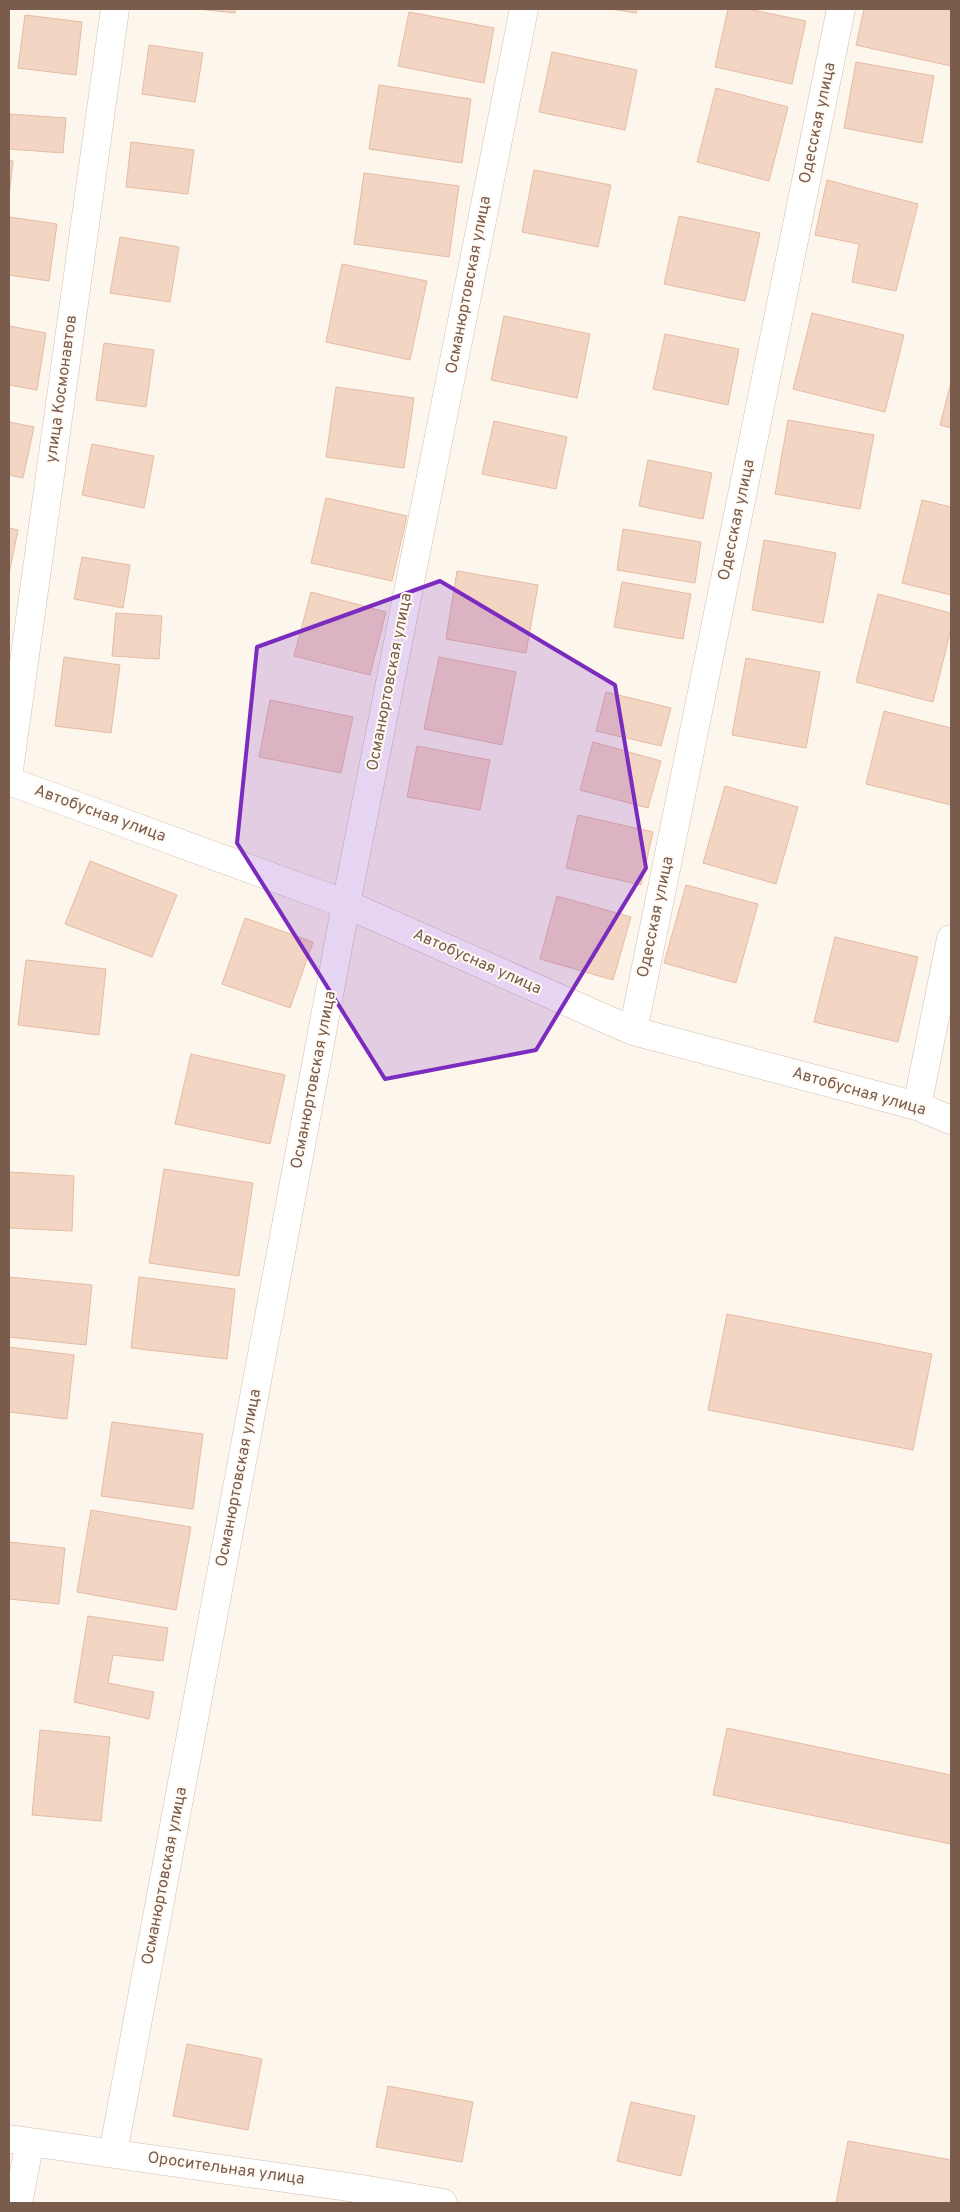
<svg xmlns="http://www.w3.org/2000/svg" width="960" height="2212" viewBox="0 0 960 2212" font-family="Overpass,sans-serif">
<rect width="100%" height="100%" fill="#fdf6ec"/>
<!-- building -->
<path fill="#f3d5c3" stroke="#e6bba3" d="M198 9H235V13Z
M611 9H637L636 13Z
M728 9H748L806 21 792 84 715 67Z
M864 9H951V66L856 45Z
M409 12 494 28 484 83 398 66Z
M25 15 82 22 76 75 18 68Z
M149 45 203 53 195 102 142 94Z
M552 52 637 70 625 130 539 112Z
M856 62 934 76 922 143 844 128Z
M379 85 471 99 462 163 369 149Z
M716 88 788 107 769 181 697 162Z
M10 114 66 118 63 153 9 149Z
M131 142 194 150 188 194 126 187Z
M9 160 13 161 9 197Z
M534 170 611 185 598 247 522 232Z
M364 173 459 186 449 257 354 244Z
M827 180 918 204 896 291 852 282 859 244 815 235Z
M679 216 760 233 745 301 664 284Z
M9 217 57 224 49 281 9 275Z
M120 237 179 247 170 302 110 293Z
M342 264 427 281 410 360 326 342Z
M812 313 904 335 885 412 793 389Z
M504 316 590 334 577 398 491 380Z
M9 326 46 333 37 390 9 385Z
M665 334 739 349 728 405 653 389Z
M104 343 154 350 146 407 96 400Z
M951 382V428L940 425Z
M336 387 414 398 404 468 326 457Z
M788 420 874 435 860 509 775 494Z
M494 421 567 437 556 489 482 474Z
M9 422 34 427 23 478 9 475Z
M92 444 154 456 144 508 82 495Z
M648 460 712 473 703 519 639 506Z
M326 498 407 516 392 581 311 563Z
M922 500 951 507V595L902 583Z
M9 528 18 530 9 574Z
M623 529 701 542 695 583 617 570Z
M764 540 836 553 823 623 752 610Z
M82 557 130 565 123 608 74 599Z
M457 571 538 585 526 653 446 639Z
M622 582 691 594 683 639 614 627Z
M311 592 386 612 370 675 294 656Z
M878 594 951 613V629L933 702 856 682Z
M116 613 162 616 159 659 112 656Z
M64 657 120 665 111 733 55 726Z
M439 657 516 672 502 745 424 729Z
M746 658 820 672 806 748 732 735Z
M606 692 671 708 661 746 596 731Z
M270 700 353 717 341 773 259 757Z
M884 711 951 728V805L866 784Z
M593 742 661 761 648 808 580 790Z
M417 746 490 760 480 810 407 797Z
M725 786 798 807 776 884 703 863Z
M578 815 653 832 641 885 566 868Z
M90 861 177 895 152 957 65 924Z
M686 885 758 904 736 983 664 963Z
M557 896 631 917 613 980 540 959Z
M245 918 313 942 290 1008 222 984Z
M835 937 918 957 898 1042 814 1022Z
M26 960 106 969 99 1035 18 1025Z
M191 1054 285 1075 270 1144 175 1124Z
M164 1169 253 1183 239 1276 149 1263Z
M9 1172 74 1176 72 1231 9 1228Z
M9 1277 92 1285 86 1345 9 1337Z
M139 1277 235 1289 227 1359 131 1348Z
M727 1314 932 1354 913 1450 708 1410Z
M9 1347 74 1355 67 1419 9 1412Z
M112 1422 203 1434 193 1509 101 1496Z
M91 1510 191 1527 176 1610 77 1592Z
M9 1542 65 1548 59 1604 9 1599Z
M88 1616 168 1628 163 1661 113 1655 108 1683 154 1692 149 1719 74 1702Z
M727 1728 951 1775V1844L713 1795Z
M40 1730 110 1737 101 1821 32 1815Z
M187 2044 262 2059 248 2130 173 2116Z
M388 2086 473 2102 462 2162 376 2147Z
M631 2102 695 2116 681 2176 617 2161Z
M848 2141 951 2160V2203H836Z"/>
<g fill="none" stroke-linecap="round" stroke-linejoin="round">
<!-- street casing -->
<g stroke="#d1beb0" stroke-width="29">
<path id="street" d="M9 770 115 9
M9 781 346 904 633 1031 917 1106 951 1120
M633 1031 841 9
M917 1106 951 939
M9 2139 362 2189 443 2203
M113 2153 346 904 524 9
M18 2203 30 2142"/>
</g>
<!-- street -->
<use href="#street" stroke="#fff" stroke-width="28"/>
</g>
<!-- marked area -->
<path fill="#7b2cbf" fill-opacity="0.2" stroke="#7b2cbf" stroke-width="4" stroke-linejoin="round" d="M440 581 615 685 646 868 536 1050 385 1079 237 843 257 647Z"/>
<g text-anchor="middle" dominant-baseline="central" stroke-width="4" stroke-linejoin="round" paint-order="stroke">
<!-- street labels -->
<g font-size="16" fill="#7a5c4d" stroke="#fffaf3">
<text transform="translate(818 123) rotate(-78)">Одесская улица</text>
<text transform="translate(469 285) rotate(-79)">Османюртовская улица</text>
<text transform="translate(62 389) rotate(-82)">улица Космонавтов</text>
<text transform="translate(737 520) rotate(-78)">Одесская улица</text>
<text transform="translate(390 682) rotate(-79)">Османюртовская улица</text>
<text transform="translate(100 814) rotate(20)">Автобусная улица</text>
<text transform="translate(656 917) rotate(-78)">Одесская улица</text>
<text transform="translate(477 962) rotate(24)">Автобусная улица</text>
<text transform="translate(314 1080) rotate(-79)">Османюртовская улица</text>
<text transform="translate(859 1092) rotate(16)">Автобусная улица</text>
<text transform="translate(239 1478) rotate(-79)">Османюртовская улица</text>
<text transform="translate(165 1876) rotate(-79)">Османюртовская улица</text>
<text transform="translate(226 2169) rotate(8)">Оросительная улица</text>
</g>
</g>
<!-- border -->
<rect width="960" height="2212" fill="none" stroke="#7a5c4d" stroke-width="20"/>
</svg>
